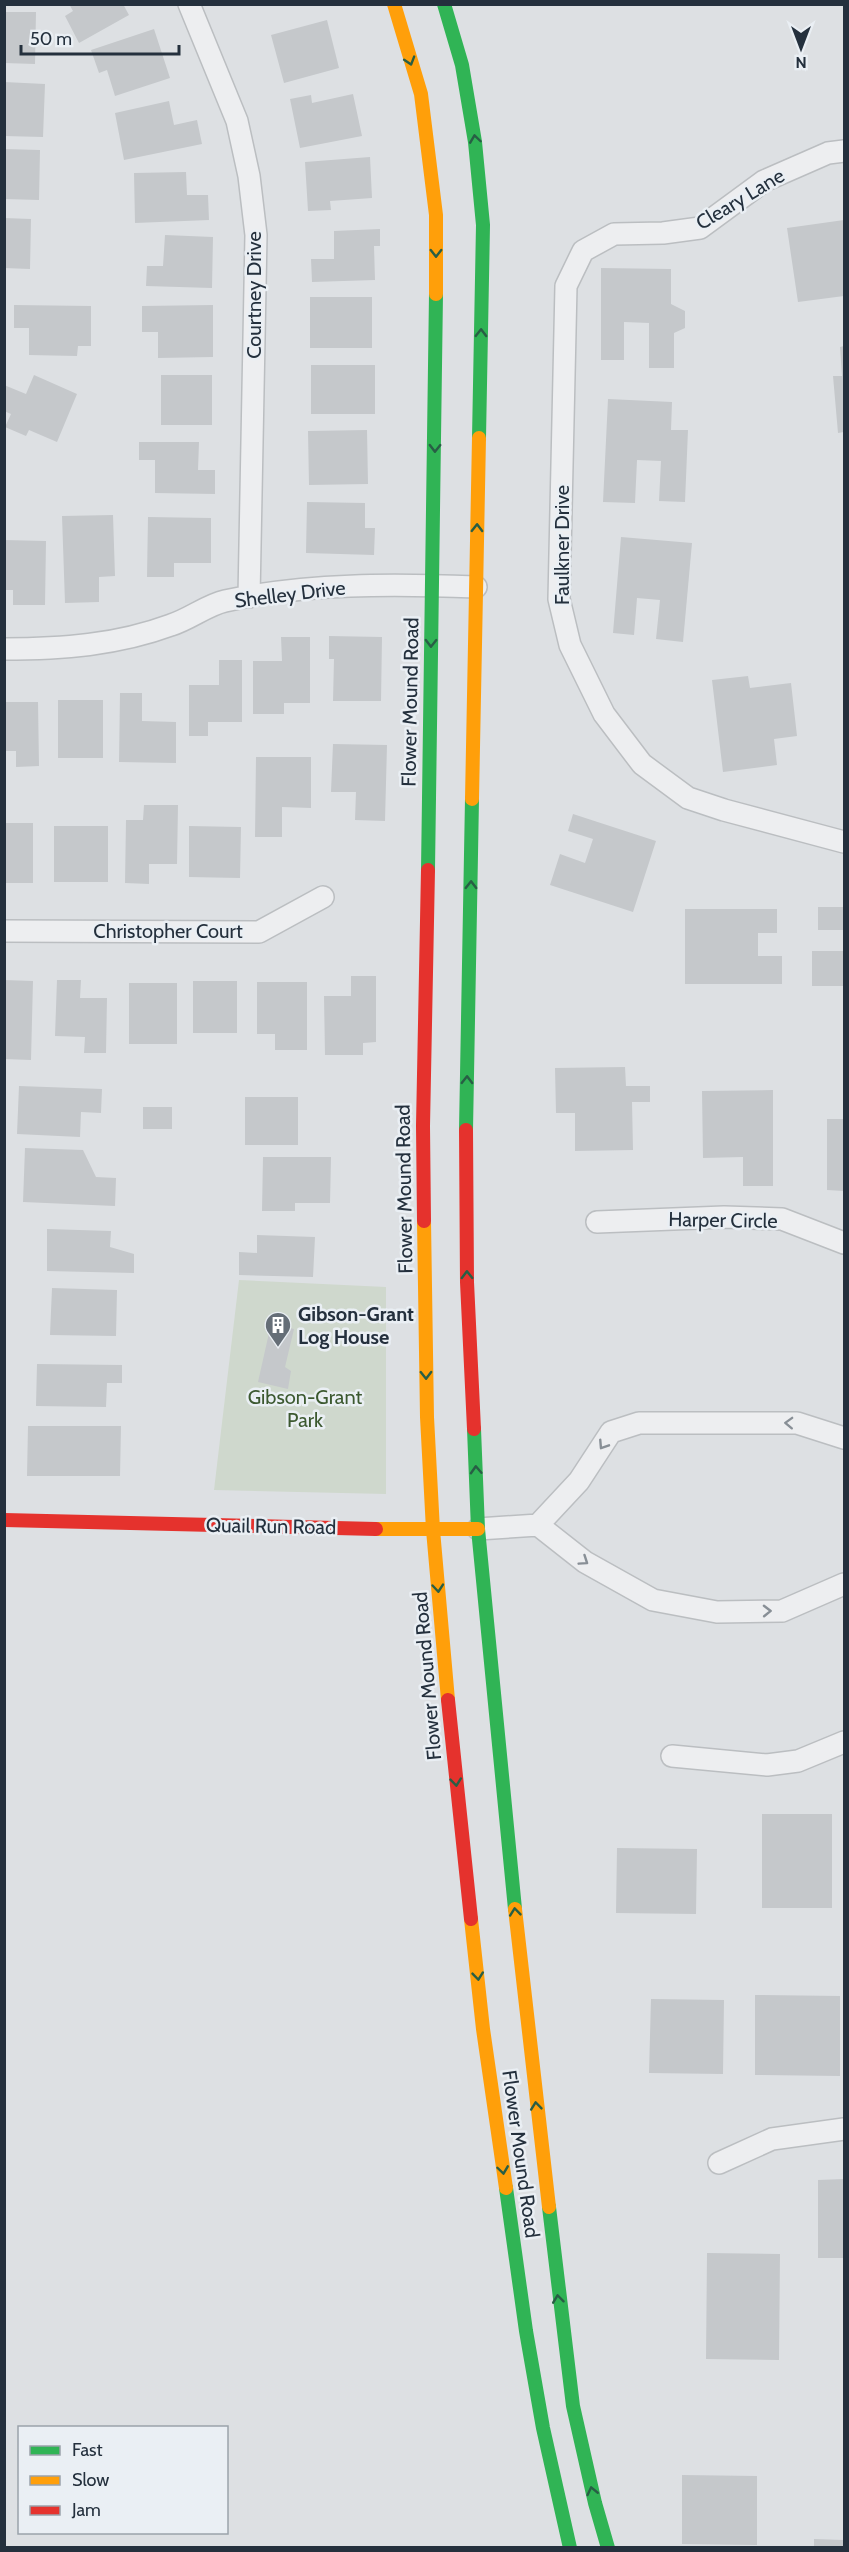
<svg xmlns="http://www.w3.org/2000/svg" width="849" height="2552" viewBox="0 0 849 2552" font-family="Cabin,sans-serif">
<rect width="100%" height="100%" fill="#dde0e3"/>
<!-- green -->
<path fill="#cfd8cd" d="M239 1280 386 1287V1494L214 1490Z"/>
<!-- building -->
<path fill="#c5c8cb" d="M69 4H123L129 15 79 43 65 16 73 11Z
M4 12H36L35 64 4 63Z
M327 20 339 68 284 83 271 35Z
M154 29 170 78 115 96 107 70 99 73 91 50Z
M4 82 45 84 43 137 4 136Z
M353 94 362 136 300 148 290 99 311 95 312 103Z
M169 101 174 125 197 120 202 144 124 160 115 113Z
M4 149 40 150 39 200 4 199Z
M370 157 372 198 330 201 331 210 308 211 305 162Z
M186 172 187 195H208L209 220 135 223 134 173Z
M4 218 31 219 30 269 4 268Z
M844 220V296L798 302 787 228Z
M380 229V246H374L375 280 312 282 311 259H334V231Z
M165 235 213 237 212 288 146 286 147 266H163Z
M601 268 671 269V304L685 311V328L674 333V368H649V323L624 322V360H601Z
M310 297H372V348H310Z
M14 305 91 306V346H78L77 356 29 355V328H14Z
M213 305V357L158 358V332H142V306Z
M844 346V432L838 433 833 376H842L840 347Z
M311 365H375V414H311Z
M34 375 77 394 57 442 29 430 26 436 5 427 11 414 4 411V385L26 394Z
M161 375H212V425H161Z
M608 399 672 402 671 430H688L685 502 659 501 661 461 637 460 635 503 603 502Z
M367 430 368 484 309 485 308 431Z
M139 442H199L198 470H215V494L155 493V460H139Z
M307 502 365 503V528H375L374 555 306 553Z
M113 515 115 576 99 577V602L65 603 62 516Z
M148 517 211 518V563H174V577H147Z
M621 537 692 543 683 642 656 639 660 600 637 598 634 635 613 633Z
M4 540 46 541 45 605H13V590H4Z
M329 636 382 637 381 701H333L334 659H329Z
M281 637H310V703H284V714H253V661H282Z
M219 660H242V722H208V736H189V685H219Z
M748 676 750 688 791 683 797 736 774 739 777 765 723 772 712 680Z
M120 693H142V721L176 722V763L119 762Z
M58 700H103V758H58Z
M4 702H38L39 766 16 767V751H4Z
M333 744 387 745 385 821 355 820 356 792H331Z
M256 757H311V808L282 807V837H255Z
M144 805H178L177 864H149V884L125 883 126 820H143Z
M573 814 656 841 633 912 550 885 560 854 585 863 593 839 568 831Z
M4 823H33V883H4Z
M54 826H108V882H54Z
M189 826 241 827 240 878 189 877Z
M818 907H844V930H818Z
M685 909H777V933H758V956H782V984H685Z
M812 951H844V986H812Z
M351 976H376V1042L363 1043V1055H325L324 996H351Z
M4 980 33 981 31 1060 4 1059Z
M57 980H81L80 998H107L106 1053H84L85 1037 55 1036Z
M193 981H237V1033H193Z
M257 982H307V1050H275V1034H257Z
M129 983H177V1044H129Z
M625 1067 626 1086H650V1102H632L633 1150 575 1151V1113H556L555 1068Z
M19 1086 102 1089 101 1113 81 1112 80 1137 17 1134Z
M773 1090V1186H743V1157L703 1158 702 1091Z
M245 1097H298V1145H245Z
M143 1107H172V1129H143Z
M827 1119H844V1191L827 1190Z
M25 1148 83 1150 96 1177 116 1178 115 1206 23 1202Z
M263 1157H331L330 1203H295V1211H262Z
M47 1229 111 1231 110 1247 134 1254V1273L47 1271Z
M257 1235 315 1237 313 1277 239 1275V1252L257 1253Z
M52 1288 117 1290 116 1336 50 1335Z
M302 1308 317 1312 315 1322 300 1318Z
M271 1324 294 1329 285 1367 291 1371 288 1389 258 1382Z
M37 1364 122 1365V1383H107L106 1407 36 1406Z
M28 1426H121L120 1476H27Z
M762 1814H832V1908H762Z
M617 1848 697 1849 696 1914 616 1913Z
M755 1995 840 1996V2076L755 2075Z
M651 1999 724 2000 723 2074 649 2073Z
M844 2179V2258H818V2180Z
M707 2253 780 2254 779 2360 706 2359Z
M682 2475 757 2476V2545L682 2544Z
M814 2539 844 2540V2548H814Z"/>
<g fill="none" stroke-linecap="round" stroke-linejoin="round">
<!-- street casing -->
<g stroke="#bbbec1" stroke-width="24">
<path id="street" d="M189 4 237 121 249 176 256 235 249 597
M844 151 828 153 764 181 700 228 663 233 614 234 583 251 566 286 559 599 570 645 604 714 642 764 688 798 724 810 844 842
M4 649C62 649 117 645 171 625 190 619 207 605 225 601 307 583 393 584 476 587
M4 931 259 932 323 897
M597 1222 724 1217 782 1219 844 1243
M538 1525 579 1481 611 1432 639 1423H797L844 1438
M478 1529 538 1525 585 1562 653 1600 717 1612 782 1611 844 1584
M672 1756 767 1765 798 1761 844 1742
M719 2163 772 2139 844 2129"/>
</g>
<!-- street -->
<use href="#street" stroke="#edeef0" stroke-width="21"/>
<!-- fast -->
<path stroke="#30b455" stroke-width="14" d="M444 4 462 65 475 142 483 225 479 438
M428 870 436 294
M466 1130 472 799
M474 1429 478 1529 515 1909
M506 2188 526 2331 543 2428 570 2548
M549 2207 573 2406 595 2503 608 2548"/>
<!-- slow -->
<path stroke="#ff9f0a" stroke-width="14" d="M394 4 421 94 436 215V294
M472 799 479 438
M424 1221 427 1417 433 1530 448 1700
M376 1529H478
M515 1909 549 2207
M471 1919 483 2029 506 2188"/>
<!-- jam -->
<path stroke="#e5322d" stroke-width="14" d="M466 1130 467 1282 474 1429
M424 1221 423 1126 428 870
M4 1520 376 1529
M448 1700 471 1919"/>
</g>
<!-- one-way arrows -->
<defs><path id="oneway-chevron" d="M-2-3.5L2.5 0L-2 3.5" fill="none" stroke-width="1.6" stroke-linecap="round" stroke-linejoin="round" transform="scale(1.5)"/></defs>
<g stroke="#285e45">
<use href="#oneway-chevron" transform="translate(410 61) rotate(73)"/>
<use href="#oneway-chevron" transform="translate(475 139) rotate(-98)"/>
<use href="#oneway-chevron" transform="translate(436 253) rotate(90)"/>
<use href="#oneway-chevron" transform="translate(481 333) rotate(-89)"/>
<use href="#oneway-chevron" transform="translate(435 448) rotate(91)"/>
<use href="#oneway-chevron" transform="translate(477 528) rotate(-89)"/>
<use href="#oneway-chevron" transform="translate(431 643) rotate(91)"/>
<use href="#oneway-chevron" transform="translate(471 885) rotate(-89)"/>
<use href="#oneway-chevron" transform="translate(467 1080) rotate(-89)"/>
<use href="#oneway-chevron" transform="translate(467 1275) rotate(-91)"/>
<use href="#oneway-chevron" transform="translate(426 1375) rotate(89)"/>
<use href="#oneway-chevron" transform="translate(476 1470) rotate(-93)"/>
<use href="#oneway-chevron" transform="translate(438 1588) rotate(85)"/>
<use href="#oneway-chevron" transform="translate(456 1782) rotate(84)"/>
<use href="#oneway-chevron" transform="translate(515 1912) rotate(-96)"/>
<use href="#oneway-chevron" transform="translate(478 1976) rotate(84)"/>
<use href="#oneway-chevron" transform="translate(536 2106) rotate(-96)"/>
<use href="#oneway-chevron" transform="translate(503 2170) rotate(82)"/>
<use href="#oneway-chevron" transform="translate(558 2299) rotate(-97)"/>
<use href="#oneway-chevron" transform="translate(592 2491) rotate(-103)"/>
</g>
<g stroke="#888f96">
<use href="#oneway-chevron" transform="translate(789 1423) rotate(-178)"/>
<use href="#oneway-chevron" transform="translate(603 1445) rotate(123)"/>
<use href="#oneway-chevron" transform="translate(584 1561) rotate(34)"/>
<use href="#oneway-chevron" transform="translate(767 1611) rotate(-1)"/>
</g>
<!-- icons -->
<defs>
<g id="building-pin" transform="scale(1.35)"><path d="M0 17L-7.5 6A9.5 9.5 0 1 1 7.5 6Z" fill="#656e77" stroke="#eaeff4"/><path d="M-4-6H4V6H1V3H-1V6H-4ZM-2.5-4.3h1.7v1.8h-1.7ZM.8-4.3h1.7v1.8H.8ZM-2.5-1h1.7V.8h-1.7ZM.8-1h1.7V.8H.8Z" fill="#fff"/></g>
</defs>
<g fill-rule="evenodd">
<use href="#building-pin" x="278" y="1325"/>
</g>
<g text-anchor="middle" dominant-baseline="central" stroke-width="5" stroke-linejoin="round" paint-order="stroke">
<!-- street labels -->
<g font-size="20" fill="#24303d" stroke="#eaeff4">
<text transform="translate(740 199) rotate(-31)">Cleary Lane</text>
<text transform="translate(254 295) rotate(-90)">Courtney Drive</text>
<text transform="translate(562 545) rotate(-90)">Faulkner Drive</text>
<text transform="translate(290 594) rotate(-7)">Shelley Drive</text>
<text transform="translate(410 702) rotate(-89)">Flower Mound Road</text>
<text x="168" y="931">Christopher Court</text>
<text transform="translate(404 1189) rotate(-91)">Flower Mound Road</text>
<text transform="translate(723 1220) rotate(1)">Harper Circle</text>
<text transform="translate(271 1526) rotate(1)">Quail Run Road</text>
<text transform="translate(427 1676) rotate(-95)">Flower Mound Road</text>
<text transform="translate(521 2154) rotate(82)">Flower Mound Road</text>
</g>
<!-- poi labels -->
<g font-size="20" font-weight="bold" fill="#24303d" stroke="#eaeff4" text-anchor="start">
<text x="298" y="1314">Gibson-Grant<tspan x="298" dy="23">Log House</tspan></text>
</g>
<!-- park labels -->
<g font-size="20" fill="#3c5930" stroke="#eaeff4">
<text x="305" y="1397">Gibson-Grant<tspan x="305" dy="23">Park</tspan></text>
</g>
</g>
<!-- border -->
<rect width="849" height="2552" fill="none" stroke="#24303d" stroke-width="12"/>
<!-- legend -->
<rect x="18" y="2426" width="210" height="108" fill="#eaeff4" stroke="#9ba3ab" stroke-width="1.5"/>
<rect x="30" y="2446" width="30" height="9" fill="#30b455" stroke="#9ba3ab" stroke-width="1.5"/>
<text x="72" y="2456" font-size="18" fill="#24303d">Fast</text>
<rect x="30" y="2476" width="30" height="9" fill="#ff9f0a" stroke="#9ba3ab" stroke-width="1.5"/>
<text x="72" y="2486" font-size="18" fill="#24303d">Slow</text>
<rect x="30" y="2506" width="30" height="9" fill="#e5322d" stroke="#9ba3ab" stroke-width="1.5"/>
<text x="72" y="2516" font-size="18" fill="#24303d">Jam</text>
<!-- north arrow -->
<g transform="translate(801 48) rotate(180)" stroke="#eaeff4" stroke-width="4.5" paint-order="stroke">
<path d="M0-4.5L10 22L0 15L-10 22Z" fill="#24303d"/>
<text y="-9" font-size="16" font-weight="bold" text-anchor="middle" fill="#24303d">N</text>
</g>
<!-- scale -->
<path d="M21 45v9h158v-9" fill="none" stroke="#24303d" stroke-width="3"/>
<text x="30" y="45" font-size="18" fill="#24303d" stroke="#eaeff4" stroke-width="4.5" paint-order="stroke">50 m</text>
</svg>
